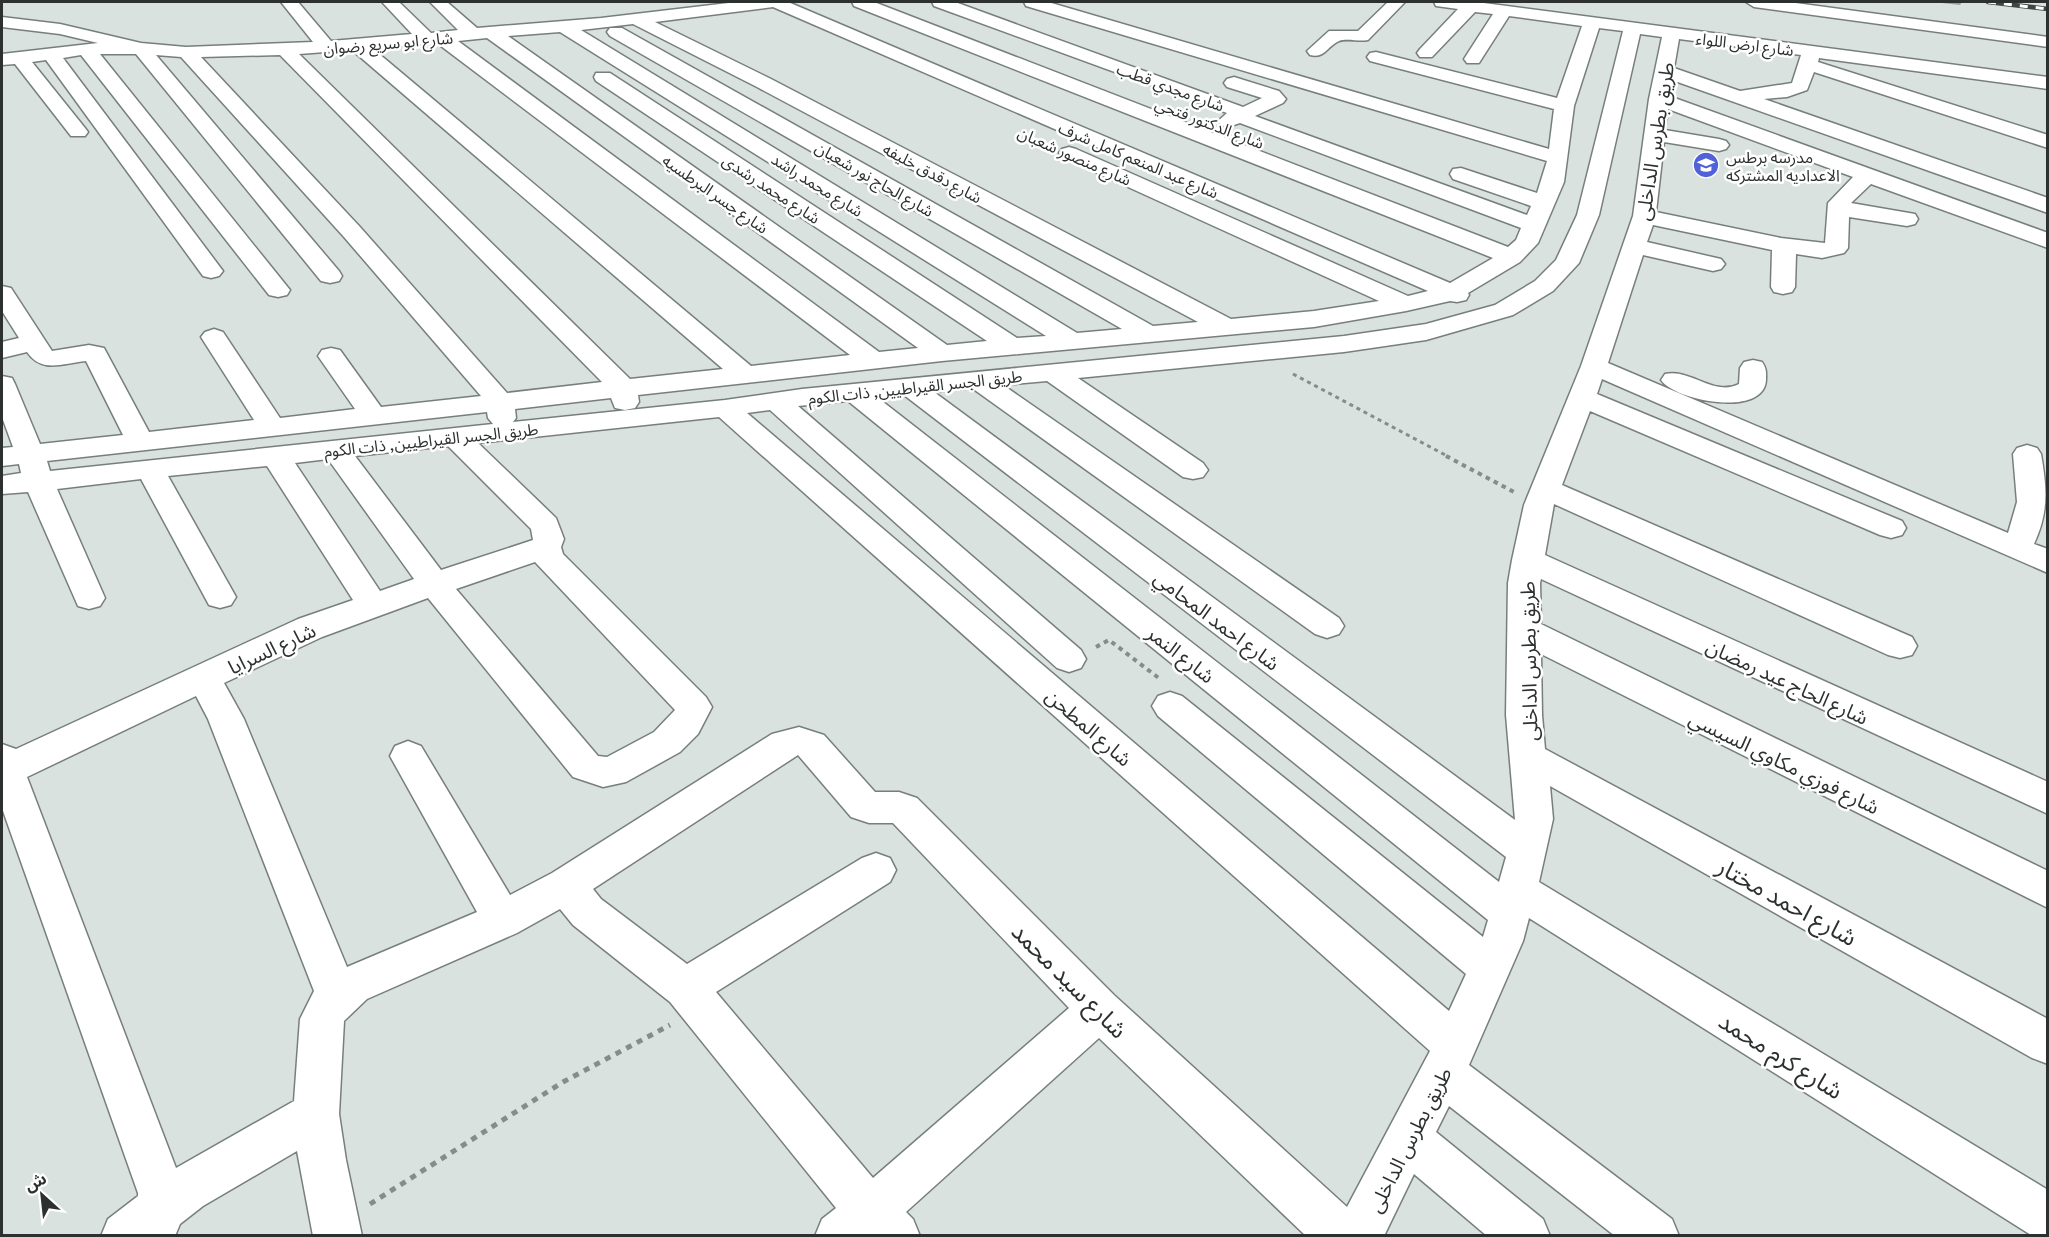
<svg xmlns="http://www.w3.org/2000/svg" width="2049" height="1237" viewBox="0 0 2049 1237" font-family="Literata,'Noto Sans Arabic',serif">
<rect width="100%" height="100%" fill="#d9e2de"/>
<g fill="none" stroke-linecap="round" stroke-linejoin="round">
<!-- minor casing -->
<g stroke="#777f7c" stroke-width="3">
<path id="minor" d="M281 2H298L331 41 412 34 382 2H399L431 33 458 30 430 2H447L477 28 601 18 737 2H788L1450 283 1493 258 854 6 852 2H874L1508 247 1516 240 1521 228 1240 123 1228 127 1221 125 1218 121 1227 113 934 6 932 2H955L1243 107 1262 98 1227 87 1224 83 1227 79 1234 77 1279 91 1286 99 1283 103 1255 116 1527 215 1531 206 1453 179 1450 174 1453 169 1461 168 1537 193 1547 161 1026 6 1024 2H1048L1549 149 1554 109 1370 61 1367 57 1370 53 1376 52 1557 98 1582 26 1509 16 1479 63H1467L1464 59 1493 14 1475 12 1432 57H1420L1417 53 1420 49 1458 9 1436 6 1434 2H1476L2048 77V89L1819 58 1818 62 2048 135V148L1814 72 1807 90 1787 97 1764 99 2048 198V213L1672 80 1669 96 2048 233V248L1871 184 1851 203 1915 214 1918 219 1915 224 1907 226 1849 217 1848 248 1844 253 1822 258 1796 254 1795 287 1792 292 1783 294 1774 292 1771 287 1772 250 1653 225 1647 242 1721 259 1725 264 1721 269 1713 271 1643 255 1608 363 2008 533 2017 502 2013 454 2017 448 2027 445 2037 448 2041 454C2047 489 2049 511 2034 544L2048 549V573L1602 379 1597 394 1902 521 1906 528 1902 535 1891 538 1880 535 1590 411 1562 485 1912 637 1917 646 1912 655 1900 658 1888 655 1554 504 1545 555 2048 782V814L1541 579 1540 583 1541 624 2048 871V908L1541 654 1542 715 1545 749 2048 1019V1064L2032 1058 1550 786 1553 819 1539 882 2048 1190V1236L2031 1235 1529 918 1523 941 1469 1065 1672 1219 1679 1236H1615L1449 1106 1436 1132 1543 1219 1550 1236H1487L1414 1174 1384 1236H1306L1099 1038 906 1212 913 1219 920 1236H815L822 1219 836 1208 670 1002 573 925 560 909 517 933 367 999 344 1021 339 1114 346 1160 362 1236H313L297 1151 203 1206 180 1224 175 1236H101L108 1219 138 1196V1193L2 808V744L16 749 298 619 353 600 267 466 168 476 236 597 231 605 220 608 209 605 141 479 57 489 105 598 100 606 89 609 78 606 28 492 2 494V476L21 473 19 464 2 466V448L13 447 2 417V376L12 378 15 384 40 444 123 435 86 361C63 363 42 374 27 352L2 358V342L19 338 2 311V286L11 288 52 351 89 345 104 348 149 432 254 420 201 337 205 332 214 329 223 332 280 418 355 409 318 356 322 350 331 348 340 350 381 407 481 396 344 237 181 57 156 55 339 271 342 276 339 281 330 283 321 281 136 54H100L290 290 287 295 278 297 269 295 81 55 63 58 223 271 219 276 211 278 203 276 46 60 32 62 85 128 88 132 85 136H71L15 64 2 65V54L98 43 60 34 2 27V17L60 24 141 43 186 47 313 42ZM773 7 1428 291 1408 296 1076 149 1069 147 1062 149 1059 153 1062 157 1379 301 1314 311 1231 319 771 79 655 22ZM633 24 757 87 1198 322 1153 326 622 28H610L607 32 610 36 1122 329 1077 333 581 30ZM1599 28 1623 31 1577 215 1556 260 1535 281 1495 305 1426 324 1344 336 802 389 725 400 513 422 516 418 515 409 611 398 615 408 625 410 635 408 639 402 638 395 942 361 1314 327 1406 311 1450 301 1457 302 1466 300 1469 295 1468 293 1520 262 1538 243 1564 182 1574 106ZM560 32 1046 336 1017 338 610 73H596L594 77 596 81 987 341 947 345 508 36ZM1640 34 1662 37 1649 99 1633 216 1581 366 1524 505 1512 560 1508 583 1506 715 1515 820 934 392 972 388 1315 634 1327 638 1339 634 1344 626 1339 618 1003 385 1047 381 1183 477 1193 479 1203 477 1208 470 1203 463 1078 378 1344 352 1426 340 1513 315 1553 291 1579 263 1599 215ZM487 38 918 348 879 352 458 41ZM1679 39 1801 55 1792 83 1740 91 1674 68ZM437 43 850 355 751 366 372 48ZM352 50 723 369 630 379 299 54ZM280 55 602 382 507 393 360 227 201 57ZM1668 109 1853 177 1828 203 1825 243 1781 238 1656 212 1664 142 1719 151 1726 149 1729 145 1726 141 1719 139 1665 130ZM904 395 1506 857 1499 882 878 398ZM848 401 1488 920 1483 937 1182 696 1170 692 1158 696 1152 706 1158 716 1466 974 1449 1011 747 413 770 410 1057 668 1069 672 1081 668 1086 659 1081 650 798 406ZM487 412 488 418 493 424 50 471 47 461ZM719 417 1430 1051 1347 1207 1114 995 917 798 899 792H875L824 735 799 727 772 734 552 873 510 895 421 746 408 741 395 746 390 756 477 912 347 967 244 719 224 683 322 637 428 598 573 777 603 787 626 782 680 752 698 734 712 707 706 697 563 554 561 547 564 539 556 518 478 443ZM448 446 531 529 533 540 441 570 355 456ZM328 459 414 579 380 591 295 463ZM535 562 675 710 654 732 607 757 598 756 456 589ZM196 696 208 719 314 991 300 1019 294 1101 176 1168 27 777ZM798 755 851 817 869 823H893L1069 1008 873 1178 716 992 890 882 896 870 890 858 876 853 862 858 687 964 601 899 593 889Z
M1388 2H1405L1368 40C1359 42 1347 38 1339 41 1327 46 1325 59 1310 55L1307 51 1329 31H1358Z
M1746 2H1788L2048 37V47L1754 7Z
M1753 360 1762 362C1767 369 1766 373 1766 380 1764 418 1675 401 1661 380L1665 374C1690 368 1714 397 1739 384L1740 368 1744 362Z"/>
</g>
<!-- path-far2 -->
<path stroke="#858c89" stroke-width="3" stroke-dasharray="4 4" stroke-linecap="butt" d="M1293 374 1449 457"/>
<!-- path-far1 -->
<path stroke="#858c89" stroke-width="4" stroke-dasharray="4.5 4.5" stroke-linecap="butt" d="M1446 456 1514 492
M1096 647 1109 640 1160 679"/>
<!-- path -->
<path stroke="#858c89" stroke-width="5" stroke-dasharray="6 6" stroke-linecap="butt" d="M370 1204 563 1082 670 1025"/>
<!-- minor -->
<use href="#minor" fill="#fff" fill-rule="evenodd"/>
<!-- rail casing -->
<g stroke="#404442" stroke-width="4.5">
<path id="rail" d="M1988 2 2048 9"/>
</g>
<!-- rail -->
<use href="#rail" stroke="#fff" stroke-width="3" stroke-dasharray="8" stroke-linecap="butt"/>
</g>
<!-- wall -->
<path fill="#98a09f" d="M1933 2H1962L1960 5Z"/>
<!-- icons -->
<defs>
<g id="school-disc" transform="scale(1.35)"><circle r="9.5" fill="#5161d7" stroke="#fff"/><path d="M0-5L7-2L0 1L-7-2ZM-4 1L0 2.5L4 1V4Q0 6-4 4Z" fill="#fff"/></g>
</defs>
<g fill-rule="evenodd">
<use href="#school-disc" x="1706" y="165"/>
</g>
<g text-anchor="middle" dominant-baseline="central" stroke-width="5" stroke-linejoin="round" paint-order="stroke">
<!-- far-street labels -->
<g font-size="16" fill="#2c302e" stroke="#fff">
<text transform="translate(388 42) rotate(-5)">شارع ابو سريع رضوان</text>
<text transform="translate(1745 43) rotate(7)">شارع ارض اللواء</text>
<text transform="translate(1171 86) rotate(20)">شارع مجدي قطب</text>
<text transform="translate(1210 122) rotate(21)">شارع الدكتور فتحي</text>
<text transform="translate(1075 155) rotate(24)">شارع منصور شعبان</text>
<text transform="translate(1139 159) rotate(23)">شارع عبد المنعم كامل شرف</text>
<text transform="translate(933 172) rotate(28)">شارع دقدق خليفه</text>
<text transform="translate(875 178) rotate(30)">شارع الحاج نور شعبان</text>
<text transform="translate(818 184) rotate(32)">شارع محمد راشد</text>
<text transform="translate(772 188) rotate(33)">شارع محمد رشدى</text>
<text transform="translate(716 193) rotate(35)">شارع جسر البرطسيه</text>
<text transform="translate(915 386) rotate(-6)">طريق الجسر القيراطيين, ذات الكوم</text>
<text transform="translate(431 439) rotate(-6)">طريق الجسر القيراطيين, ذات الكوم</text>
</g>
<!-- far-poi labels -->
<g font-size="16" fill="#2c302e" stroke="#fff" text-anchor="start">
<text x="1726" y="156">مدرسه برطس<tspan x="1726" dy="18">الاعداديه المشتركه</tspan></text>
</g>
<!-- street labels -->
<g font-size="20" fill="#2c302e" stroke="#fff">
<text transform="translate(1653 141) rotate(-81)">طريق بطرس الداخلى</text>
<text transform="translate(1218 619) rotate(37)">شارع احمد المحامي</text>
<text transform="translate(271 647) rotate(-25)">شارع السرايا</text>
<text transform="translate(1182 653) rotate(38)">شارع النمر</text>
<text transform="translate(1527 661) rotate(-91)">طريق بطرس الداخلى</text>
<text transform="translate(1788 680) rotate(25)">شارع الحاج عيد رمضان</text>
<text transform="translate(1090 726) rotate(41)">شارع المطحن</text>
<text transform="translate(1785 761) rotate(26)">شارع فوزي مكاوي السيسي</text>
<text transform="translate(1408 1139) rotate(-63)">طريق بطرس الداخلى</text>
</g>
<!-- near-street labels -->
<g font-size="24" fill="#2c302e" stroke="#fff">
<text transform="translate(1788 900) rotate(29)">شارع احمد مختار</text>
<text transform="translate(1071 979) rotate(45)">شارع سيد محمد</text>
<text transform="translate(1782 1054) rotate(32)">شارع كرم محمد</text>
</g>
</g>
<!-- border -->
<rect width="2049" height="1237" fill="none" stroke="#2c302e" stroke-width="6"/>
<!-- north arrow -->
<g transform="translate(42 1195) rotate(333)" stroke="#ffffff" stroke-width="4.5" paint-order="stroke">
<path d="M0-4.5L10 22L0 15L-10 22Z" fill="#2c302e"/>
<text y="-9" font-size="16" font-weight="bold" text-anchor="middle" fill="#2c302e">ش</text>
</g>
</svg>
